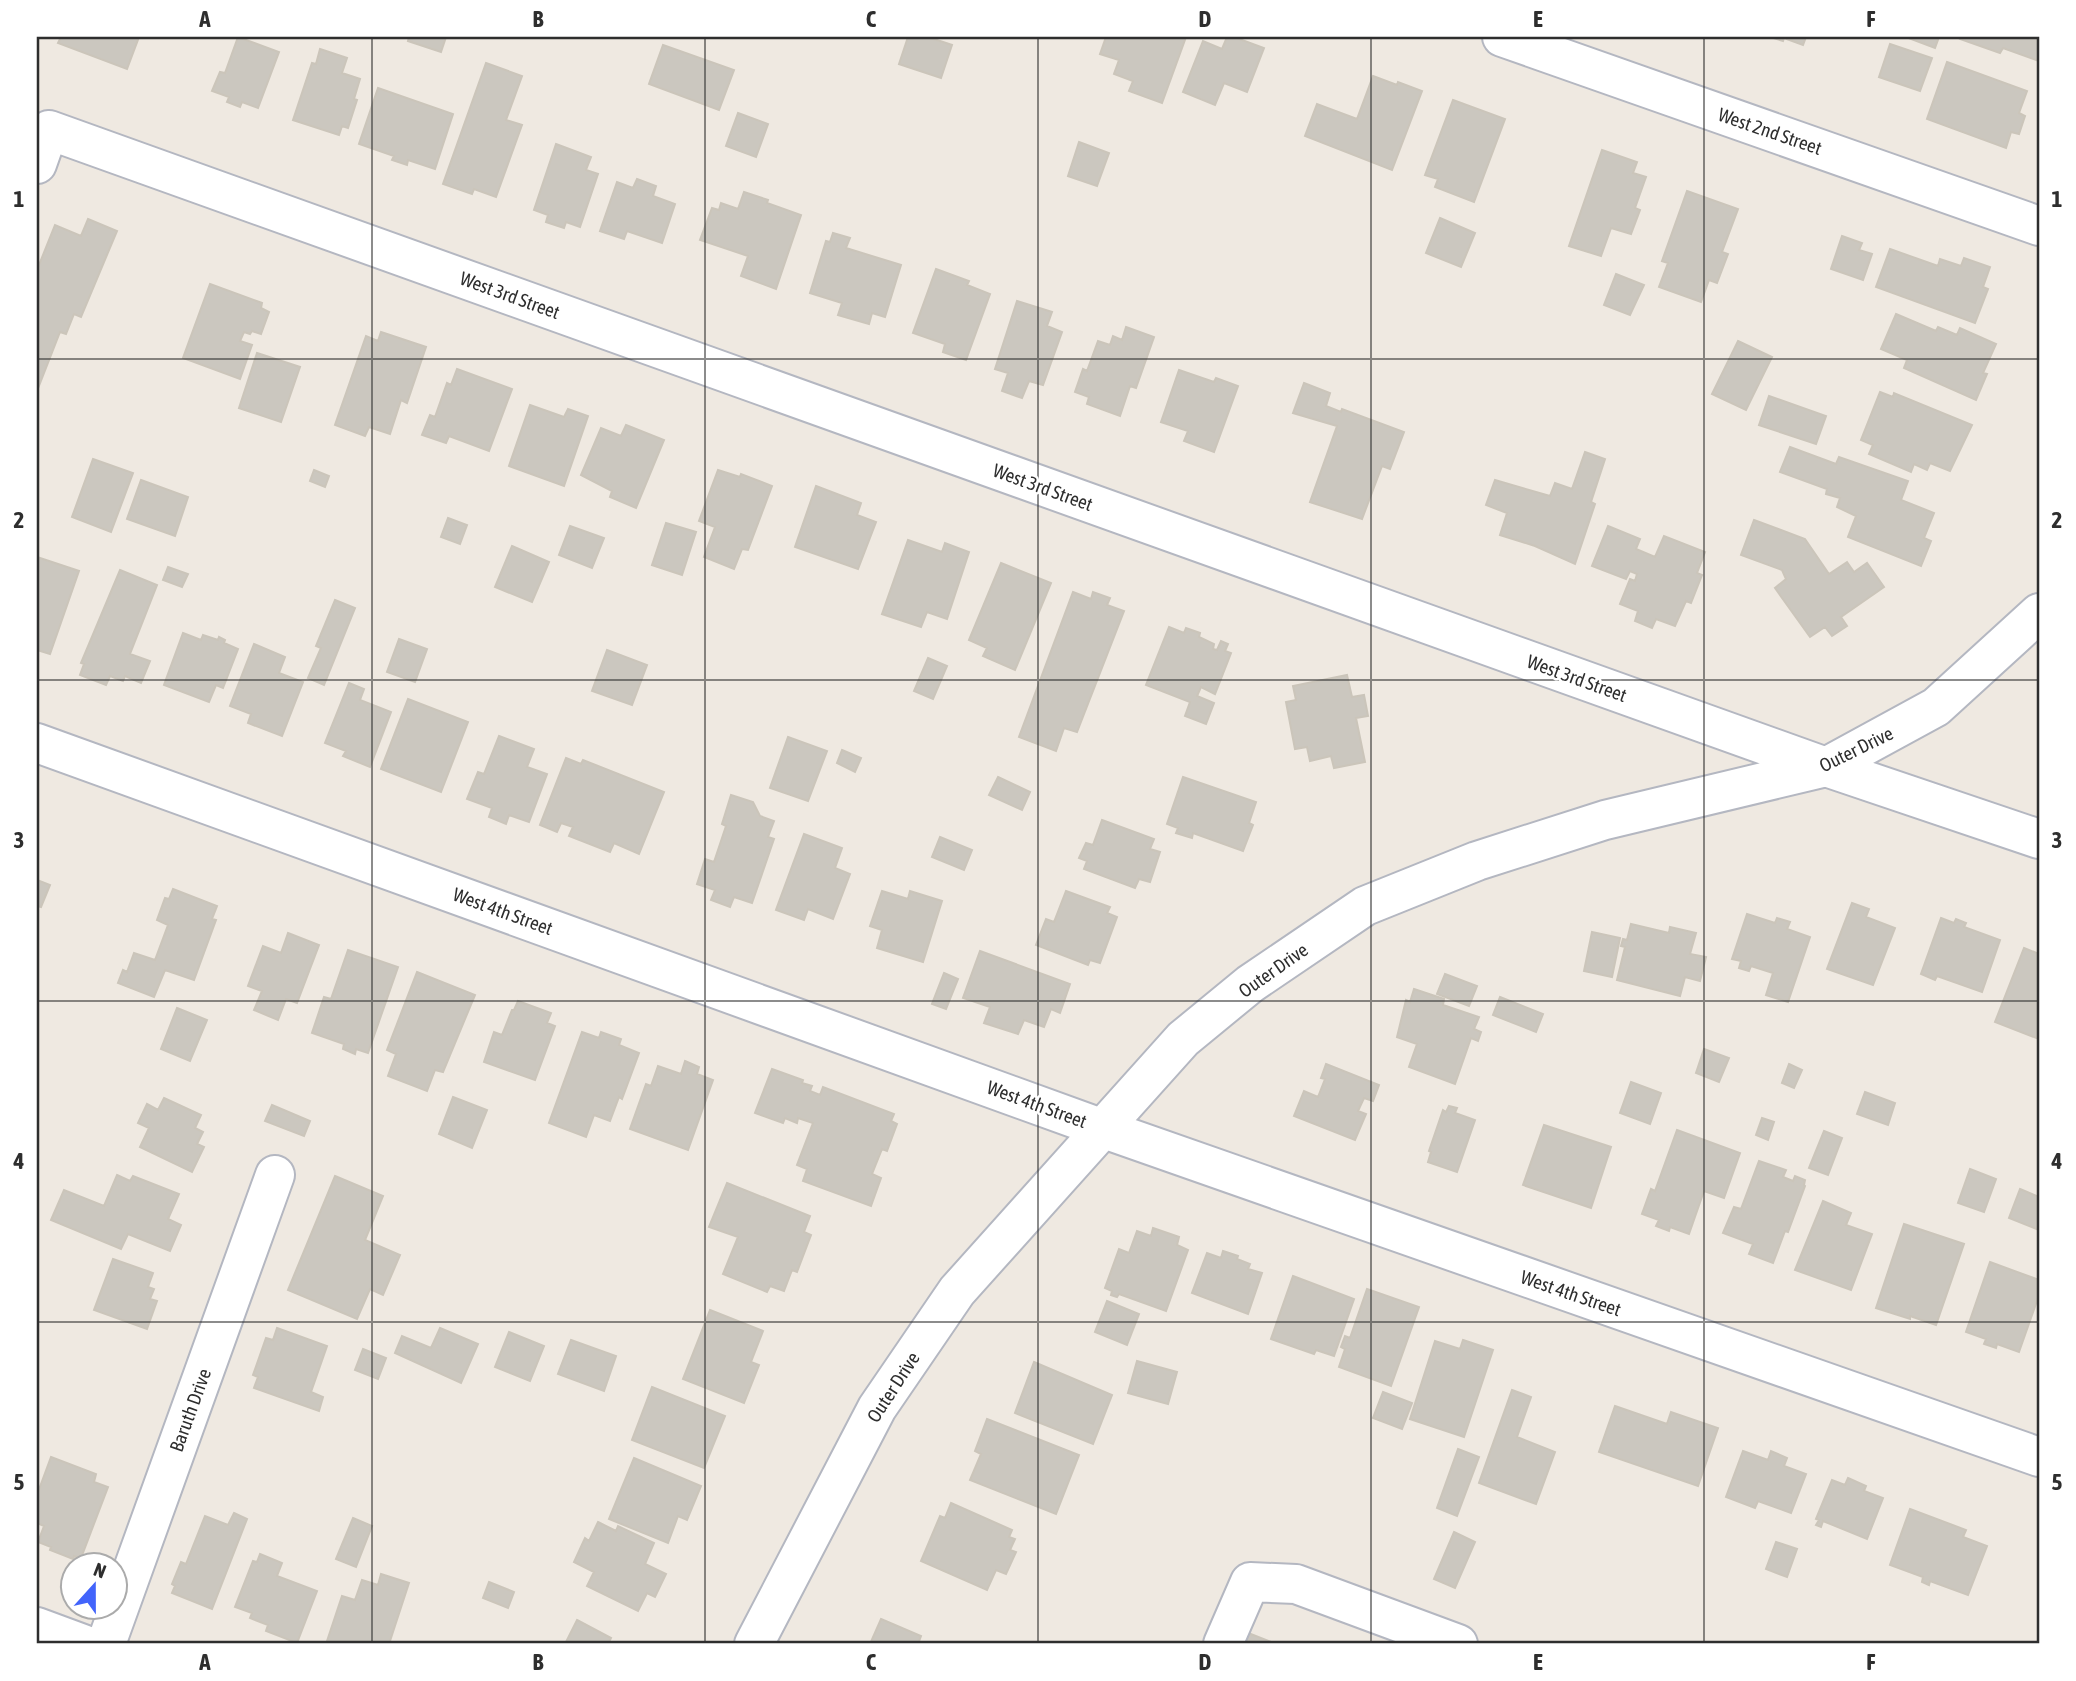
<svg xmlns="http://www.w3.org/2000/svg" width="2076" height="1681" viewBox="0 0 2076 1681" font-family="'Asap Condensed',sans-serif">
<rect width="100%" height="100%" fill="#efe9e1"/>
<!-- building -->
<path fill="#cbc7bf" stroke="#cbc5ba" stroke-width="2" d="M61 37H139L127 69 58 43Z
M238 37 279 52 258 108 242 102 240 107 227 102 229 97 212 91 220 72 225 73Z
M409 37H446L441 52 408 41Z
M908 37H928L952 45 941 78 899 64Z
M1106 37H1186L1162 103 1129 91 1133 81 1114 74 1119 60 1100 54Z
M1227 37H1234L1264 48 1247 92 1224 83 1215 105 1183 92 1203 41 1222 49Z
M1770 37H1806L1803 45 1784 38 1783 41Z
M1906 37H1939L1935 48Z
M1961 37H2039V61L2003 48 2000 53 1960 39Z
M1890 44 1932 58 1920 91 1879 77Z
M663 45 734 70 719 110 649 84Z
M320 49 347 58 342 73 360 79 354 99 357 100 348 128 342 126 339 135 293 120 312 63 316 64Z
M1947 62 2027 91 2019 113 2025 116 2019 134 2011 132 2006 148 1927 119Z
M486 63 522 76 506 120 522 125 496 197 474 189 472 194 443 184Z
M1373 76 1397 85 1398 82 1422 91 1392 170 1305 136 1317 104 1357 119Z
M378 88 453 114 435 169 408 160 407 165 392 160 394 156 359 144Z
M1453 100 1505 119 1474 202 1435 187 1438 179 1425 175Z
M738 113 768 124 756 157 726 146Z
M1079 142 1109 153 1097 186 1068 176Z
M556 144 591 157 586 170 598 174 580 227 566 222 564 228 546 222 548 215 534 210Z
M1602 150 1637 162 1633 173 1646 177 1635 208 1640 210 1631 234 1611 228 1601 256 1569 246Z
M637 179 656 186 653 196 675 204 662 243 627 231 624 239 600 231 617 182 633 188Z
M1687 191 1738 209 1722 252 1728 254 1717 283 1709 280 1701 302 1659 287 1668 263 1662 261Z
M744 192 768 200 767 203 801 215 776 289 741 276 748 256 700 240 712 208 719 210 721 203 738 209Z
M1440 218 1475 233 1461 267 1426 253Z
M88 219 117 231 81 317 74 314 66 334 60 332 37 391V270L55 225 81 236Z
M833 233 850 238 846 248 901 265 885 317 872 313 869 324 838 315 842 303 810 293 826 241 830 242Z
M1842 236 1862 243 1859 250 1872 254 1863 280 1831 269Z
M1890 249 1938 266 1940 259 1961 266 1964 258 1990 267 1983 287 1988 289 1975 323 1876 287Z
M936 269 969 281 967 285 990 294 966 360 943 352 945 344 913 333Z
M1616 274 1644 285 1630 315 1604 305Z
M210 284 262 303 261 308 269 312 261 334 252 331 250 334 244 332 240 341 252 345 240 379 183 358Z
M1017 301 1052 312 1047 326 1062 332 1043 385 1029 381 1022 398 1002 391 1008 373 995 369Z
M1896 314 1936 331 1938 327 1957 335 1960 328 1996 344 1983 373 1987 374 1976 400 1904 368 1907 360 1881 349Z
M1126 327 1154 337 1136 388 1130 386 1120 416 1087 404 1089 397 1075 392 1083 369 1087 371 1098 341 1110 345 1113 336 1122 340Z
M381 332 426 347 407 403 401 400 390 434 369 427 365 436 335 425 366 336 378 341Z
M1738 341 1772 357 1746 410 1712 394Z
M257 353 300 367 281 422 239 408Z
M457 369 512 389 489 451 449 436 446 443 422 435 430 415 435 417 447 383 451 385Z
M1179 370 1214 382 1216 378 1238 386 1214 452 1184 441 1188 431 1161 422Z
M1304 383 1330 393 1326 406 1341 412 1342 409 1404 432 1390 469 1382 466 1362 519 1310 502 1337 426 1293 413Z
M1880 392 1893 397 1894 393 1972 425 1950 471 1930 463 1927 470 1914 464 1911 472 1869 454 1873 445 1861 440Z
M1769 396 1826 416 1816 444 1759 425Z
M530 405 564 417 568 409 588 416 564 486 509 466Z
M626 425 664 440 636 508 610 497 612 491 581 475 601 428 621 436Z
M1790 447 1836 464 1839 457 1908 481 1901 500 1934 513 1924 538 1931 541 1921 566 1848 537 1856 516 1837 507 1840 498 1826 494 1827 489 1780 472Z
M1585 452 1605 459 1591 502 1595 504 1575 564 1535 546 1500 535 1507 513 1486 505 1495 480 1550 496 1555 483 1572 489Z
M93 459 133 473 111 532 72 517Z
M314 470 329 476 325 487 310 481Z
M718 470 740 477 741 474 772 486 748 550 742 549 734 569 704 557 715 527 699 521Z
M141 480 188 497 175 536 127 519Z
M816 486 861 503 857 515 876 522 858 569 795 547Z
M448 518 467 525 460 544 441 537Z
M1754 520 1805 539 1829 574 1847 562 1854 572 1867 563 1884 587 1841 617 1847 626 1832 636 1825 627 1810 637 1775 588 1786 579 1782 570 1741 555Z
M666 523 696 532 682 575 652 565Z
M570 526 604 538 592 568 559 555Z
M1608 526 1640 539 1636 549 1655 557 1664 536 1705 552 1697 573 1702 575 1691 603 1686 601 1675 626 1656 619 1652 628 1635 621 1638 611 1620 604 1630 579 1635 581 1637 574 1630 571 1626 579 1592 566Z
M908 540 942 552 945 543 969 552 947 619 927 612 921 627 882 614Z
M512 546 549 562 532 602 495 587Z
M37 557 79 571 50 654 37 650Z
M1001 563 1051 583 1015 670 983 656 987 648 969 640Z
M168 567 188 574 182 587 163 580Z
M120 570 157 585 130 654 150 661 141 683 125 676 123 681 110 676 106 685 80 675 84 664 81 663Z
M1073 592 1091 599 1093 592 1110 598 1107 605 1124 611 1077 732 1064 728 1056 751 1019 737Z
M335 600 355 608 324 685 308 678 321 648 316 646Z
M1169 627 1184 633 1186 628 1200 633 1199 637 1214 644 1213 649 1217 650 1221 641 1228 644 1225 651 1231 653 1215 694 1201 687 1197 696 1214 703 1206 724 1185 716 1190 702 1146 685Z
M183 633 201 640 203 635 218 640 219 637 225 640 224 643 238 649 223 688 216 685 209 702 164 685Z
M399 639 427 649 415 682 387 672Z
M254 644 285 657 279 673 303 682 282 736 248 723 251 714 230 706Z
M607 650 647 665 632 705 592 691Z
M928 658 947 666 933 699 914 691Z
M1347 675 1352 697 1364 695 1368 716 1356 718 1365 762 1334 768 1331 756 1310 761 1307 747 1295 749 1286 702 1296 700 1293 686Z
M349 683 364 689 360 700 391 712 370 767 343 756 346 751 325 743Z
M408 699 468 722 441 792 381 769Z
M499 736 534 749 527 767 547 774 529 822 509 815 506 824 489 817 492 808 467 799 478 772 484 774Z
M788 737 827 751 808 801 770 788Z
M842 750 861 758 855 772 837 763Z
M566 758 581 764 583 760 664 792 639 854 614 843 610 852 569 836 573 827 561 823 557 832 540 825Z
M998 777 1030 792 1022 810 989 795Z
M1183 777 1256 802 1249 823 1253 825 1243 851 1193 833 1192 838 1176 833 1178 828 1167 824Z
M731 795 753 802 760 816 774 821 768 837 774 839 752 903 734 897 730 907 711 900 715 890 697 884 705 859 714 862 726 826 722 824Z
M1102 820 1154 839 1150 849 1160 852 1150 882 1139 879 1135 888 1084 869 1087 861 1079 858 1086 843 1093 845Z
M804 834 842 848 835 868 850 874 833 919 808 909 804 920 776 910Z
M940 837 972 850 964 870 932 857Z
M37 880 50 885 41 907 37 906Z
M173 889 217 906 212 919 216 920 194 980 165 970 154 997 118 983 123 970 127 972 134 953 155 960 168 925 157 920 165 898 169 899Z
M882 891 908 899 910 891 942 901 923 962 877 948 882 930 870 926Z
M1066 891 1110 907 1107 913 1117 917 1100 963 1090 960 1088 965 1036 945 1046 919 1054 922Z
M1852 903 1869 909 1866 917 1895 928 1873 985 1827 969Z
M1747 914 1775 923 1777 918 1790 922 1787 929 1810 937 1788 1002 1766 995 1773 973 1751 966 1749 971 1739 968 1741 961 1732 959Z
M1941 918 1954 923 1956 919 1966 923 1964 927 2000 940 1982 992 1937 976 1935 980 1921 974Z
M1631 924 1669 933 1670 927 1696 933 1690 954 1706 957 1700 981 1685 977 1680 996 1617 980 1625 947 1621 946 1623 939 1627 940Z
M1592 932 1620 938 1612 977 1584 971Z
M288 933 319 945 297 1003 286 999 278 1020 254 1010 262 991 248 986 263 946 281 953Z
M2024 948 2039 954V1039L1995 1022Z
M348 950 398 967 368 1053 356 1049 355 1054 343 1049 344 1044 312 1033 324 997 331 999Z
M980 951 1070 984 1060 1013 1051 1009 1044 1027 1024 1020 1018 1034 984 1023 990 1007 963 998Z
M417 972 475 995 443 1072 435 1070 427 1091 388 1076 396 1054 387 1050Z
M944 973 958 979 946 1009 932 1004Z
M1445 974 1477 986 1469 1006 1437 994Z
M1414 989 1444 999 1443 1005 1479 1017 1474 1029 1481 1032 1478 1041 1471 1038 1455 1084 1409 1067 1417 1044 1397 1037 1406 1000 1410 1002Z
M1500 997 1543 1014 1536 1032 1493 1015Z
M518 1001 551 1013 547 1023 555 1026 535 1080 484 1062 494 1032 502 1035 512 1010H514Z
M177 1008 207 1020 190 1061 161 1049Z
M582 1032 599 1038 601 1032 621 1039 619 1045 639 1053 622 1099 619 1097 610 1121 594 1115 586 1137 549 1123Z
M1704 1049 1729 1058 1719 1082 1696 1073Z
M685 1061 699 1067 697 1074 713 1080 688 1150 630 1129 646 1084 651 1086 658 1066 681 1074Z
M1326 1064 1379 1085 1373 1101 1364 1098 1358 1111 1366 1114 1355 1140 1294 1116 1304 1091 1318 1097 1325 1079 1321 1078Z
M1789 1064 1802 1070 1794 1088 1782 1083Z
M772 1069 803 1080 802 1083 812 1086 810 1091 820 1095 823 1087 894 1114 891 1121 897 1124 887 1151 882 1149 872 1174 881 1178 871 1206 803 1181 807 1169 797 1165 813 1123 798 1118 797 1123 785 1118 783 1123 755 1113Z
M1631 1082 1661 1093 1650 1124 1620 1113Z
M1865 1092 1895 1103 1888 1125 1857 1114Z
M453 1097 487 1110 472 1148 439 1134Z
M164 1098 201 1115 195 1128 203 1132 197 1144 204 1147 192 1172 140 1147 149 1128 138 1123 147 1104 158 1110Z
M272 1105 310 1121 304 1136 265 1121Z
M1449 1106 1457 1108 1455 1113 1475 1120 1457 1172 1428 1162 1431 1152 1429 1151 1443 1110 1446 1112Z
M1762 1118 1774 1122 1768 1140 1756 1135Z
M1544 1125 1611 1147 1591 1208 1523 1185Z
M1677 1130 1740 1153 1724 1198 1704 1191 1689 1234 1670 1227 1669 1231 1656 1226 1659 1220 1642 1214 1651 1189 1655 1191Z
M1824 1131 1842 1138 1828 1175 1809 1168Z
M1759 1161 1786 1170 1783 1177 1793 1181 1795 1176 1805 1180 1804 1185 1805 1186 1788 1232 1785 1231 1773 1263 1749 1254 1753 1244 1723 1233 1734 1207 1741 1209Z
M1970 1169 1996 1179 1984 1212 1958 1203Z
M117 1175 130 1181 133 1176 179 1194 168 1219 181 1225 170 1251 128 1234 121 1249 51 1220 64 1190 104 1206Z
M335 1176 383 1196 365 1240 400 1255 383 1295 370 1289 357 1319 288 1290Z
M727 1183 810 1216 804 1232 811 1235 797 1272 792 1270 784 1291 770 1286 767 1292 723 1274 738 1237 709 1227Z
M2020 1189 2039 1197V1230L2009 1218Z
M1823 1201 1851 1213 1846 1225 1872 1234 1851 1290 1795 1270Z
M1904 1224 1964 1244 1936 1325 1910 1316V1319L1876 1308Z
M1153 1228 1179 1237 1177 1245 1188 1250 1166 1311 1119 1294 1117 1297 1111 1295 1112 1291 1105 1288 1119 1249 1129 1253 1137 1231 1151 1236Z
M1223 1251 1238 1256 1237 1259 1250 1264 1248 1269 1262 1273 1248 1314 1192 1293 1207 1253 1221 1258Z
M113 1259 153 1273 148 1287 154 1289 150 1299 157 1301 147 1329 94 1310Z
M1990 1262 2039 1280V1295L2019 1352 1997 1344 1996 1348 1984 1344 1986 1339 1966 1332Z
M1293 1276 1354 1299 1334 1356 1316 1350 1314 1354 1271 1339Z
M1367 1289 1419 1307 1391 1386 1339 1367 1345 1349 1341 1347 1345 1336 1350 1338Z
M1107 1301 1139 1314 1127 1345 1095 1332Z
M710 1310 763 1331 751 1362 759 1365 744 1403 683 1379Z
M277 1328 327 1346 311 1392 323 1397 319 1411 254 1388 258 1377 253 1375 266 1338 273 1340Z
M440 1328 478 1344 461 1383 395 1353 402 1336 431 1348Z
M509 1332 544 1346 530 1381 495 1367Z
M571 1340 616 1356 604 1391 558 1374Z
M1463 1340 1493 1350 1464 1437 1410 1419 1435 1341 1460 1349Z
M363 1349 386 1358 378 1379 355 1370Z
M1137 1361 1177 1372 1168 1404 1128 1393Z
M1034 1362 1112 1395 1093 1444 1015 1413Z
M652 1387 725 1416 704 1468 632 1440Z
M1512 1390 1531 1397 1517 1437 1555 1452 1536 1504 1479 1483Z
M1383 1392 1412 1403 1402 1429 1373 1418Z
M1615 1406 1667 1424 1671 1412 1718 1428 1698 1486 1599 1452Z
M987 1419 1079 1455 1056 1514 970 1480 981 1454 975 1451Z
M1458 1449 1479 1457 1457 1516 1437 1508Z
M1743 1451 1768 1460 1771 1451 1787 1458 1784 1466 1806 1474 1791 1513 1758 1501 1755 1508 1726 1497Z
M51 1457 96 1474 94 1482 108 1487 81 1558 74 1556 73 1559 50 1550 51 1547 38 1542 44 1526 37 1523V1495Z
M634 1458 701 1486 687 1520 678 1516 668 1543 609 1519Z
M1848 1478 1866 1486 1864 1491 1883 1498 1867 1539 1823 1521 1821 1527 1816 1525 1819 1520 1816 1519 1832 1480 1845 1485Z
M951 1503 1012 1530 1009 1537 1015 1539 1010 1550 1016 1552 1006 1574 996 1570 987 1590 921 1561 940 1516 945 1518Z
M1910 1509 1966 1530 1963 1537 1987 1546 1968 1595 1930 1581 1929 1585 1922 1582 1923 1577 1890 1565Z
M234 1513 247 1519 212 1609 172 1593 175 1586 172 1584 181 1562 186 1564 205 1516 228 1525Z
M353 1518 372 1526 356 1567 336 1559Z
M598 1522 616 1531 618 1526 654 1543 645 1564 666 1574 655 1597 647 1593 638 1611 587 1586 594 1572 574 1562 585 1538 589 1541Z
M1454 1532 1475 1542 1455 1588 1434 1579Z
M1776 1542 1797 1549 1787 1577 1766 1569Z
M260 1554 282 1563 277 1576 317 1591 297 1643 266 1631 268 1625 250 1618 252 1613 235 1607 253 1561 257 1562Z
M381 1574 409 1583 389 1644 381 1642 380 1644H336L327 1641 342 1596 355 1600 362 1580 378 1585Z
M489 1582 514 1592 508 1608 483 1598Z
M881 1619 921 1636 918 1644H870Z
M577 1620 611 1638 608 1644H565Z
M1238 1629 1276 1644H1232Z"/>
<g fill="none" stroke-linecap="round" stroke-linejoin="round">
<!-- minor casing -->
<g stroke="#b4b7c1" stroke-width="42">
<path id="minor" d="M1502 37 2039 226
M37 164 49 130 1826 767 2039 839
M37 743 1101 1128 2039 1457
M37 1627 83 1644
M106 1644 275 1175
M754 1644 877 1408 957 1291 1183 1039 1250 984 1365 906 1477 861 1605 820 1826 767 1936 707 2039 613
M1223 1644 1250 1582 1296 1584 1458 1644"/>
</g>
<!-- minor -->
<use href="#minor" stroke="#fff" stroke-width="38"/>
</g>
<!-- grid -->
<path fill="none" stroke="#2e2e2e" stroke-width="2" stroke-opacity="0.55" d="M372 37V1644M705 37V1644M1038 37V1644M1371 37V1644M1704 37V1644M37 359H2039M37 680H2039M37 1001H2039M37 1322H2039"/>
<g text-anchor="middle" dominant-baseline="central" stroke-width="5" stroke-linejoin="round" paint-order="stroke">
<!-- street labels -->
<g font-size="19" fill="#2e2e2e" stroke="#fff">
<text transform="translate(1770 131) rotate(19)">West 2nd Street</text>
<text transform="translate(510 295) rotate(20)">West 3rd Street</text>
<text transform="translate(1043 487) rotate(20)">West 3rd Street</text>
<text transform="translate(1577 678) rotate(20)">West 3rd Street</text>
<text transform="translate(1856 749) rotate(-26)">Outer Drive</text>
<text transform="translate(503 911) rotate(20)">West 4th Street</text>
<text transform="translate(1273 970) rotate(-35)">Outer Drive</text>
<text transform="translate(1037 1104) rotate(20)">West 4th Street</text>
<text transform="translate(1571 1293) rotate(19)">West 4th Street</text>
<text transform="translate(893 1387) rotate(-57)">Outer Drive</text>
<text transform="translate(190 1410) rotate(-70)">Baruth Drive</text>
</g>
</g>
<!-- border -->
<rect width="2076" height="1681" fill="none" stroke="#ffffff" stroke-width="77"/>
<!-- north arrow -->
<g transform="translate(94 1586) rotate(21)"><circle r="33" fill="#ffffff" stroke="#ababab" stroke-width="2"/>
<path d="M0-5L12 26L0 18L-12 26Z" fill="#4264fb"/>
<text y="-10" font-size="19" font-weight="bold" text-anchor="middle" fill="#2e2e2e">N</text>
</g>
<rect x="38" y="38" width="2000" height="1604" fill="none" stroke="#2e2e2e" stroke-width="2.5"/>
<g font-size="23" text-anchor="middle" font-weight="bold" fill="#2e2e2e">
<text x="205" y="27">A</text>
<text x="538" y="27">B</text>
<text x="871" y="27">C</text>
<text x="1205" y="27">D</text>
<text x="1538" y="27">E</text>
<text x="1871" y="27">F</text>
<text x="19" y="207">1</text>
<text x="2057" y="207">1</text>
<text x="19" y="528">2</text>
<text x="2057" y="528">2</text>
<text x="19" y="848">3</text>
<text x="2057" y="848">3</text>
<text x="19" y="1169">4</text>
<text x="2057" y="1169">4</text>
<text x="19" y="1490">5</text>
<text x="2057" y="1490">5</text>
<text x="205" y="1670">A</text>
<text x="538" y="1670">B</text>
<text x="871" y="1670">C</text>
<text x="1205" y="1670">D</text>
<text x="1538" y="1670">E</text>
<text x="1871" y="1670">F</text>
</g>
</svg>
